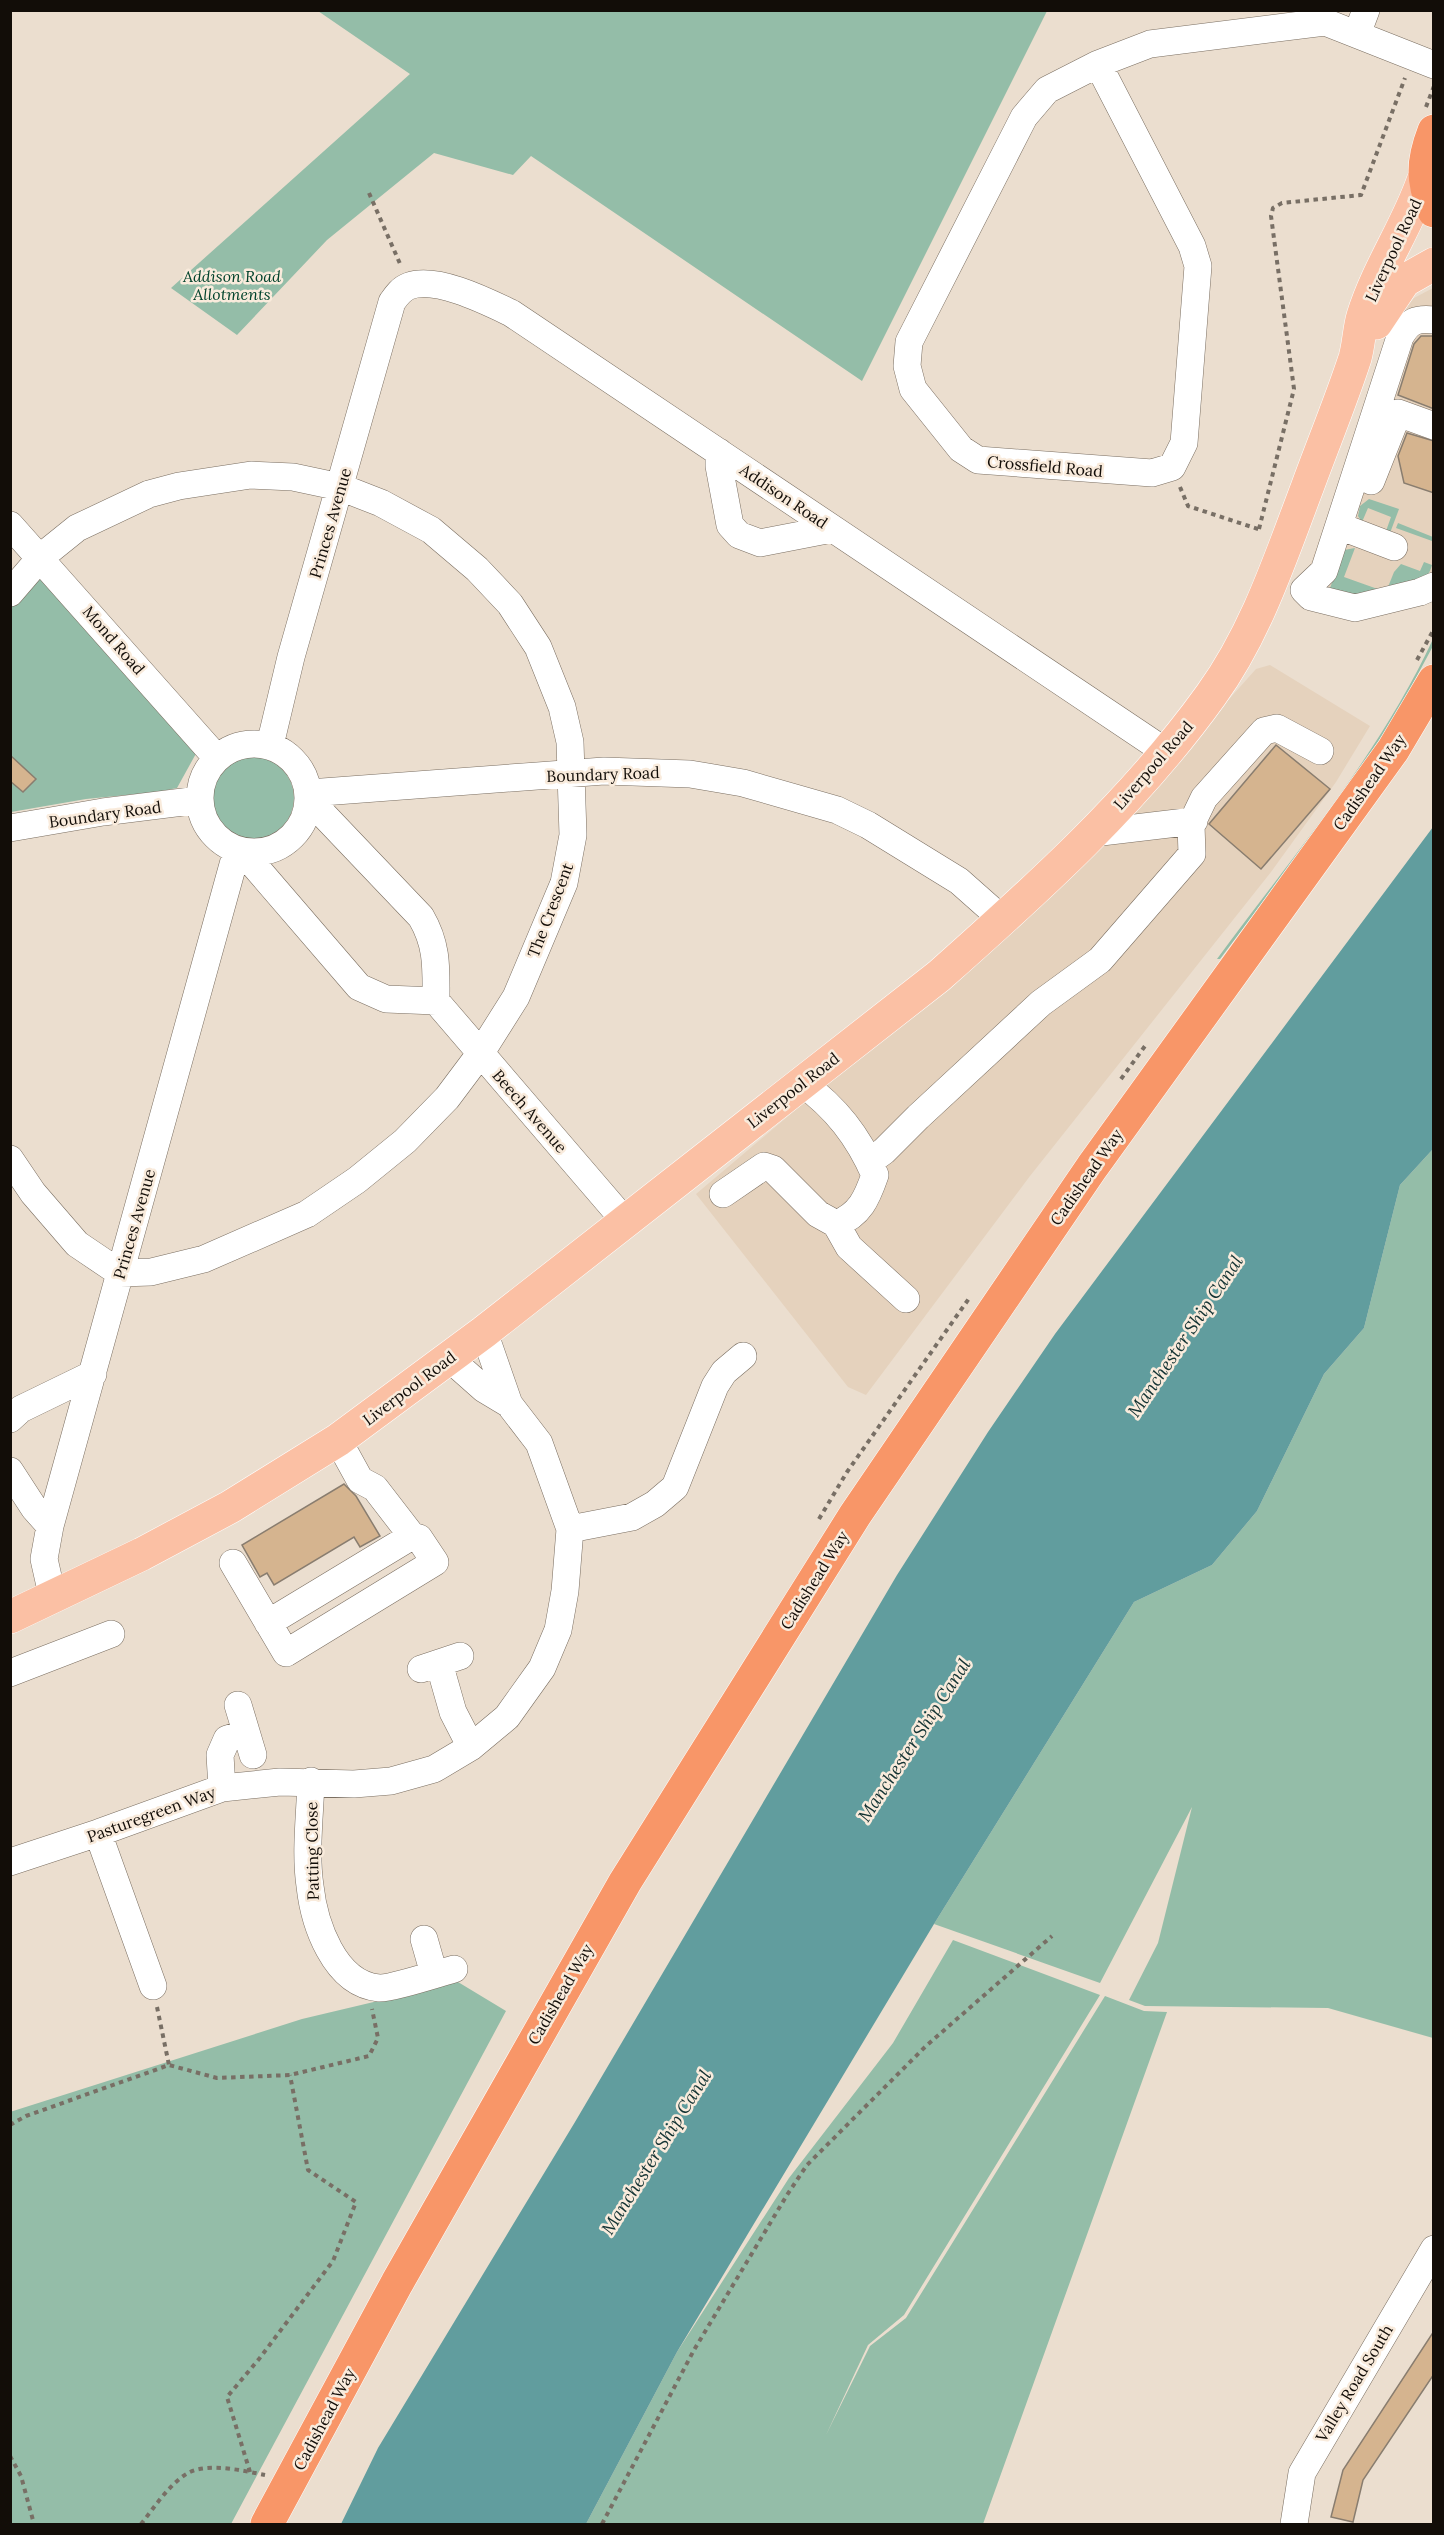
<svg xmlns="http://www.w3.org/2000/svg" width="1444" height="2535" viewBox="0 0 1444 2535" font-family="Lora,serif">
<rect width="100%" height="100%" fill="#ebdecf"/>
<!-- built -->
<path fill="#e5d2bd" d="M1433 288V598L1325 613 1297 602 1401 314 1414 298Z
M1270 665 1370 726 1336 782 1271 872 1030 1176 866 1395 848 1387 696 1194 1018 922 1149 789 1256 669Z"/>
<!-- green -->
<path fill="#94bda8" d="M318 11H1047L862 381 531 156 513 175 434 153 327 240 237 335 171 288 410 74Z
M1369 499 1399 509 1390 533 1386 531 1391 517 1368 508 1362 522 1358 516 1360 506Z
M1398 523 1433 537 1432 541 1396 528Z
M1355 548 1344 577 1386 592 1394 572 1401 564 1420 571 1424 562 1432 565C1430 572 1428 576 1422 581 1404 595 1350 604 1331 593L1330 588 1344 550Z
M40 578 198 750 177 788 157 792 86 799 11 812V601Z
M1433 639V646L1396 715 1329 814 1220 959H1217C1292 857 1380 754 1433 639Z
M212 798a41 41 0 1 1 82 0a41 41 0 1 1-82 0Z
M1433 1149V2038L1328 2008 1145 2006 1129 2000 1158 1943 1192 1807 1100 1983 934 1924 1134 1602 1212 1565 1257 1511 1324 1374 1364 1328 1400 1185Z
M953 1940 1100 1995 904 2315 868 2345 826 2435 870 2346 906 2318 1105 1996 1144 2011 1167 2012 983 2524H586L677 2352 789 2178 893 2043Z
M458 1982 506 2011 231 2524H11L10 2112 302 2019Z"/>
<!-- water -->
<path fill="#619d9e" d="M1433 827V1149L1400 1185 1364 1328 1324 1374 1257 1511 1212 1565 1134 1602 934 1924 677 2352 586 2524H341L378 2448 575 2122 897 1575 988 1432 1055 1334Z"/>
<!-- building -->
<path fill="#d5b48f" stroke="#897d6f" stroke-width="1.5" d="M1421 336H1434V409L1398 395 1414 344Z
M1407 433 1434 441V493L1404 483 1398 456Z
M1276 745 1330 789 1261 869 1209 824Z
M10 755 36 779 23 792 10 781Z
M344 1484 356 1496 380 1536 360 1547 354 1537 274 1585 267 1573 260 1577 242 1545Z
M1434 2331V2374L1363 2480 1353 2522 1331 2517 1343 2470Z"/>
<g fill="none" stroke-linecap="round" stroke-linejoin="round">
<!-- minor casing -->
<g stroke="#7a6e61" stroke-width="28">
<path id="minor" d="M1357 34 1366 10
M1098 64 1192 246 1198 266 1184 443 1172 467 1152 473 978 460 961 449 913 389 907 366 909 342 1024 117 1047 90 1098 64 1150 44 1325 22 1434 65
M1434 320C1416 318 1409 321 1400 337L1324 571 1304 590 1311 597 1355 608 1420 592 1434 586
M719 452V466L730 525 739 535 760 543 832 529
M1371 481 1398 413 1434 426
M10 525 216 757
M1339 526 1394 547
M10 593 41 557 77 528 149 494 179 486 251 475 293 477 340 487 381 503 431 530 477 569 510 604 538 647 562 707 570 742 573 835 564 883 516 997 480 1054 447 1098 405 1141 357 1180 307 1214 204 1259 151 1272 120 1273 77 1244 33 1193 10 1159
M200 798a54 54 0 1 1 108 0a54 54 0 1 1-108 0Z
M270 745 291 657 392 302C397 295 401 289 409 286 436 276 486 301 511 313L1166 752
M309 793 604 771 690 774 743 783 837 810 868 825 959 881 1003 920
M308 805 321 812 421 917C438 946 436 969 436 1001L624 1220
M10 828 103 812 199 800
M1093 833 1194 821
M250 852 254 865 359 987 386 999 436 1001
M869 1162 884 1151 918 1117 1041 1003 1100 960 1192 854 1191 825 1204 798 1264 731 1277 728 1320 751
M723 1194 764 1166 773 1169 818 1214 836 1224C860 1215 867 1198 875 1175 858 1136 836 1108 802 1083
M836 1224 849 1247 906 1299
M449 1358 484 1389 509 1404
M10 1419 21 1409 93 1374
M10 1471 34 1508 50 1526
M570 1529 632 1517 655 1504 675 1487 715 1386 724 1372 743 1356
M233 1563 286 1653 435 1562 419 1538 412 1536 375 1488 360 1480 338 1440
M53 1599 44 1559 50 1526 237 850
M268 1623 412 1536
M439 1663 453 1712 471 1747
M421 1669 460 1656
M10 1673 111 1634
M238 1705 253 1755
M311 1781C310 1814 305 1853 310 1886 314 1923 334 1984 379 1988 390 1989 439 1973 454 1969
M222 1788 220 1755 227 1739 246 1733
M98 1833 153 1986
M10 1862 98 1833 222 1788 280 1782 354 1784 391 1781 434 1769 471 1747 507 1717 542 1668 558 1630 565 1591 570 1529 539 1443 509 1404 484 1332
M424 1939 434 1974
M1294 2524 1302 2473 1434 2249"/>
</g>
<!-- major casing -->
<g stroke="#fff" stroke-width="34">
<path id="major" d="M1376 323 1404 281 1434 264
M10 1617 142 1554 230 1507 338 1440 484 1332 939 976C1036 890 1135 801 1211 695 1256 633 1280 559 1307 488 1323 444 1341 401 1355 358 1359 344 1359 329 1363 316 1378 268 1407 227 1423 181"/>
</g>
<!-- highway casing -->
<g stroke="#fff" stroke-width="34">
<path id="highway" d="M1434 131C1422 162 1422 180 1434 211
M267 2524 397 2283 625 1882 855 1515 1092 1167 1393 750 1434 681"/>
</g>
<!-- path -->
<path stroke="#786f65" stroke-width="4" stroke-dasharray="4.5 4.5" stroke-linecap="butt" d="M1426 107 1434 86
M369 193 401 266
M1180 487 1188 506 1261 530
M1259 529 1294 389 1271 216 1273 208 1282 203 1361 195 1405 78
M1417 660 1434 629
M1121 1079 1145 1046
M819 1519 847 1472 970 1297
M157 2007 169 2065
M10 2125 26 2116 169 2065 217 2078 290 2075 369 2056 378 2038 372 2009
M10 2456 21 2476 34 2524
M250 2472 227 2397 259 2359 333 2261 356 2202 308 2170 290 2075
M141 2524C154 2508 169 2484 188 2473 208 2462 244 2471 265 2475
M602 2524 694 2350 787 2195 807 2165 926 2046 1052 1936"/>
<!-- minor -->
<use href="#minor" stroke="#fff" stroke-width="27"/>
<!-- major -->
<use href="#major" stroke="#fbc0a4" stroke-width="33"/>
<!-- highway -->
<use href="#highway" stroke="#f89668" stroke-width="33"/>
</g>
<g text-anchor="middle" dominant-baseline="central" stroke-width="5" stroke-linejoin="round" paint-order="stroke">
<!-- street labels -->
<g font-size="16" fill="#120d08" stroke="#f9ebdc">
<text transform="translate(1393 250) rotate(-65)">Liverpool Road</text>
<text transform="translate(1045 466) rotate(5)">Crossfield Road</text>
<text transform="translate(784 496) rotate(34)">Addison Road</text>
<text transform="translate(330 523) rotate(-74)">Princes Avenue</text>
<text transform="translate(114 640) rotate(49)">Mond Road</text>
<text transform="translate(1153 765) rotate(-49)">Liverpool Road</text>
<text transform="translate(603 774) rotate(-2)">Boundary Road</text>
<text transform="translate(1369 782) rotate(-55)">Cadishead Way</text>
<text transform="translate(105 814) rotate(-8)">Boundary Road</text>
<text transform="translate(550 910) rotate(-69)">The Crescent</text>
<text transform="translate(793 1090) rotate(-38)">Liverpool Road</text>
<text transform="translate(530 1111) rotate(49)">Beech Avenue</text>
<text transform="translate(1086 1177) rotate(-55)">Cadishead Way</text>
<text transform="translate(134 1224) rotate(-74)">Princes Avenue</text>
<text transform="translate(409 1388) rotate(-37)">Liverpool Road</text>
<text transform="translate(814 1580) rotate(-58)">Cadishead Way</text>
<text transform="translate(151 1814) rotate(-20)">Pasturegreen Way</text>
<text transform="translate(312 1851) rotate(-91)">Patting Close</text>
<text transform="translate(560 1994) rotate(-60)">Cadishead Way</text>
<text transform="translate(1354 2383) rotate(-59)">Valley Road South</text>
<text transform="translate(324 2419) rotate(-62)">Cadishead Way</text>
</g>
<!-- park labels -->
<g font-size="16" font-style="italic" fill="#00422b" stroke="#f9ebdc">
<text x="232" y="276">Addison Road<tspan x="232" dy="18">Allotments</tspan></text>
</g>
<!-- water labels -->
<g font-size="18" font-style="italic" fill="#123232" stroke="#f9ebdc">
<text transform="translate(1185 1336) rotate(-56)">Manchester Ship Canal</text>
<text transform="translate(914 1740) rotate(-57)">Manchester Ship Canal</text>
<text transform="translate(656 2152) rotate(-58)">Manchester Ship Canal</text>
</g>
</g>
<!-- border -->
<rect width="1444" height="2535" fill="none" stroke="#120d08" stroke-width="24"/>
</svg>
